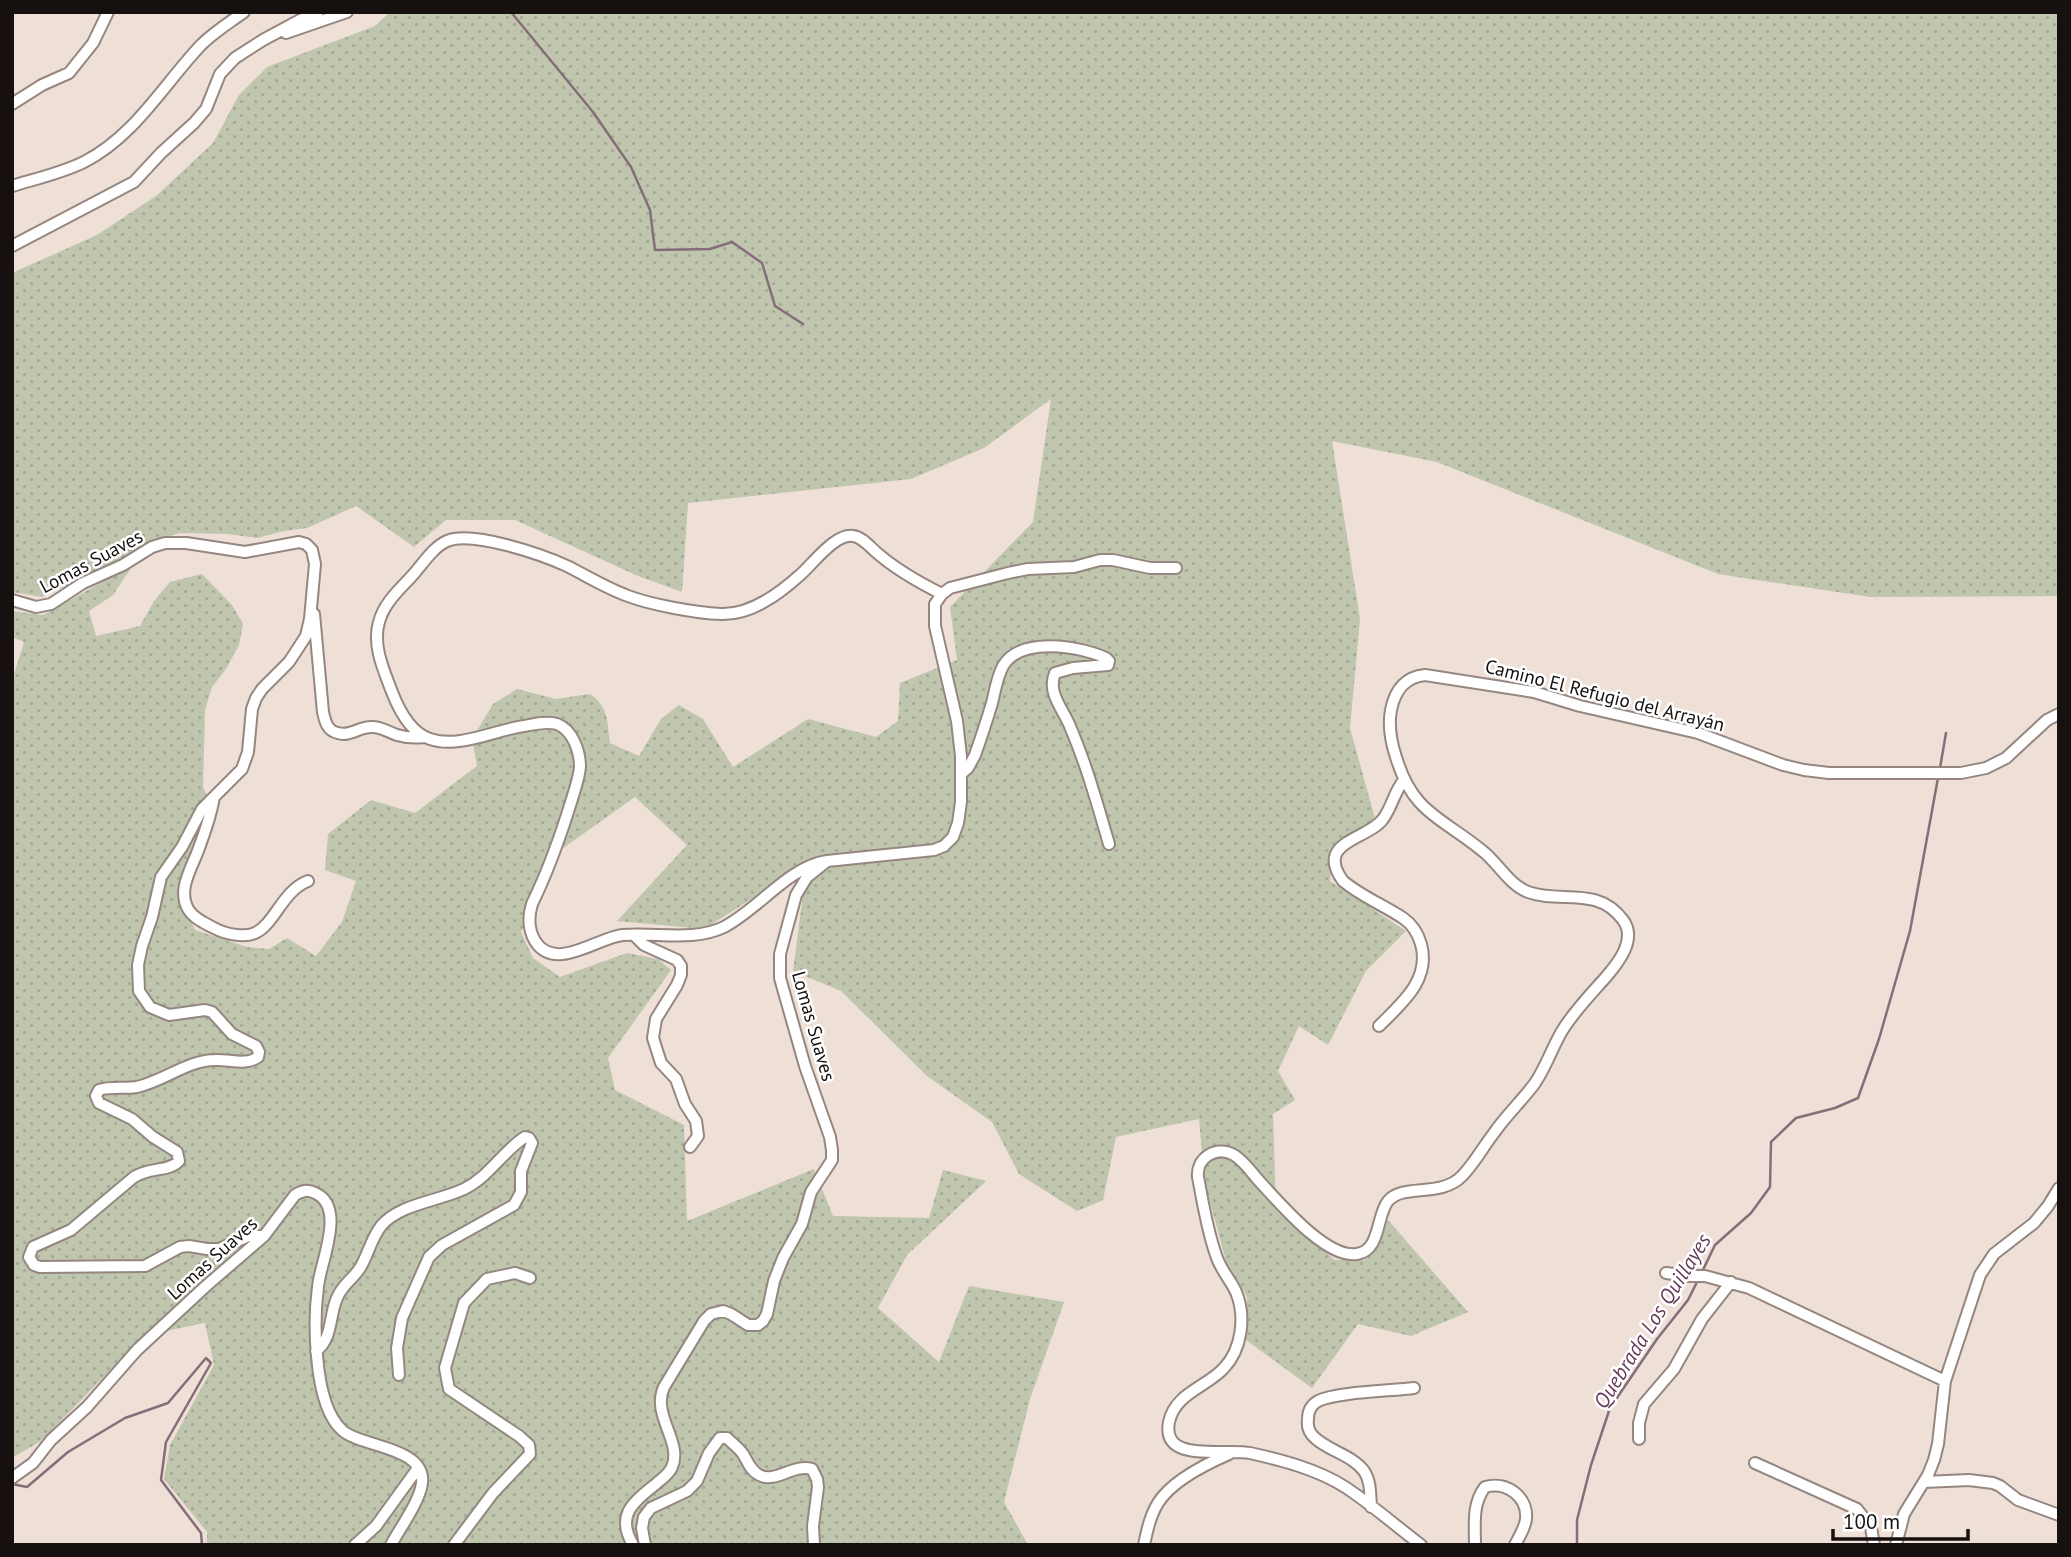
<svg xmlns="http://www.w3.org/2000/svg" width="2071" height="1557" viewBox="0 0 2071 1557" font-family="'PT Sans',sans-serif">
<defs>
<pattern id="grass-dots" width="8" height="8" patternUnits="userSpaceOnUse" patternTransform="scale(1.75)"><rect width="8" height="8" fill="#bfc6ad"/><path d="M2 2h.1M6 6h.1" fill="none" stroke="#a3a994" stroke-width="1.8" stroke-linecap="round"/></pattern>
</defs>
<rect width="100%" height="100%" fill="#eedfd7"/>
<!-- grass -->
<path fill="url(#grass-dots)" d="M390 12H2059V596L1870 597 1718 574 1437 462 1332 441 1360 619 1350 728 1376 822 1334 845 1330 881 1406 931 1366 971 1328 1045 1299 1026 1278 1071 1295 1100 1273 1114 1276 1210 1335 1260H1365L1377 1248 1388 1220 1468 1312 1411 1336 1358 1324 1312 1388 1246 1340 1247 1297 1226 1261 1205 1183 1199 1119 1116 1137 1103 1200 1077 1211 1019 1174 992 1122 927 1076 841 991 793 971 807 864 704 929 617 921 687 845 635 797 552 856 521 932 533 958 560 977 627 953 658 959 671 970 608 1058 615 1090 684 1125 687 1221 814 1169 833 1216 929 1218 943 1170 986 1181 907 1255 878 1308 939 1362 969 1286 1064 1302 1030 1399 1004 1502 1028 1545H207V1532L164 1479 170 1445 214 1365 205 1323 145 1335 41 1441 12 1458V681L24 642 12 637V611L43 615 133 565 113 595 89 611 96 636 140 626 154 601 170 582 202 574 232 605 243 624 239 645 226 669 212 687 205 710 203 787 211 806 187 888 190 919 195 930 247 947 269 949 287 938 316 956 342 922 356 881 325 870 328 834 371 800 415 813 477 766 472 739 493 704 517 689 556 699 590 694C609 707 607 721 610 743L639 756 661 719 679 705 703 719 733 767 808 719 876 737 898 721 900 683 957 660 950 607 1033 522 1051 399 984 448 911 479 688 503 682 592 638 576 515 520H446L414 547 356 506 307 528 284 531 257 538 228 534 180 533 151 541 108 567 42 597 12 592V273L97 235 156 196 213 143 239 95 267 67 375 26Z"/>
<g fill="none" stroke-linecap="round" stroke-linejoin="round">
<!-- stream -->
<path stroke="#856e7a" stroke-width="2.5" d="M511 12 593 112 631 167 650 210 655 250 710 249 732 242 762 263 775 306 803 324
M1940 768 1946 733
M1701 1274 1715 1245 1751 1213 1770 1187 1771 1142 1796 1118 1835 1108 1858 1098 1879 1039 1910 931 1938 778
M12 1484 27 1487 68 1452 125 1418 168 1403 206 1358 211 1363 166 1442 161 1480 201 1533 202 1545
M1577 1545V1520L1591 1465 1610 1408 1657 1339 1688 1300 1698 1280"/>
<!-- street casing -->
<g stroke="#958780" stroke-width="14">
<path id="street" d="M286 33 347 12
M12 104 42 85 69 73 93 43 108 12
M12 186C35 179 62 173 84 162 134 137 164 84 201 45 214 32 229 23 244 12
M12 246 134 182 161 153 194 123 206 109 220 74 235 58 263 40 302 19 318 12
M12 600 36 607 51 604 83 583 123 565 152 547 165 543H186L245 552 299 542 306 544 312 550 315 564 310 619 306 636 289 662 262 689 256 698 252 709 248 752 242 769 202 809 182 847 161 877 152 917 142 946 138 965 139 991 150 1007 169 1015 205 1010 212 1012 232 1034 256 1046 259 1052 258 1057C246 1066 229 1059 215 1060 188 1060 164 1081 137 1087 125 1089 111 1086 99 1090L96 1096 99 1103 132 1119 153 1137 177 1152 179 1161C169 1172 149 1167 134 1177L71 1230 33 1247 29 1257 34 1265 40 1267 145 1266 180 1247 189 1246 207 1249H219L249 1236H264
M314 614 323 712C325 721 327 731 338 733 349 737 359 727 371 727 380 726 388 732 397 735 407 738 416 738 425 737
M961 774 968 768 975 755C981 738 987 720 992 703 995 691 997 677 1003 666 1021 636 1079 646 1106 658L1109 661 1108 665 1073 668 1055 673C1047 692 1062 708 1069 724 1086 763 1097 803 1109 844
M214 797C211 815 205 832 199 848 192 868 177 889 188 909 194 919 205 923 214 928 225 934 244 938 255 933 274 925 283 890 308 881
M827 861C788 867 759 909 724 927 693 942 656 932 623 935 598 937 555 973 535 941 528 929 528 917 532 904 548 871 561 835 572 799 575 789 579 778 580 767 580 752 573 730 557 724 547 721 534 724 524 726 495 730 458 749 430 739 411 733 399 710 392 692 384 671 372 645 379 622 384 603 399 590 411 577 422 565 433 547 447 541 472 530 543 555 567 566 587 576 606 588 628 596 652 605 696 613 721 614 751 615 779 594 800 575 813 564 835 533 853 536 862 537 869 546 876 552 895 569 918 582 942 594
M634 935 644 945 677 960 681 966V975L677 985 656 1019 653 1038 661 1063 676 1079 685 1104 696 1121 698 1136 690 1147
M1379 1026C1401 1004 1431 980 1421 944 1418 934 1412 924 1403 918 1383 905 1361 896 1343 881 1314 841 1368 840 1383 819 1392 807 1394 792 1404 780
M1666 1273 1688 1276H1705L1749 1288 1945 1381
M316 1351C333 1339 329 1315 337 1298 342 1285 353 1279 360 1268 368 1255 371 1239 381 1226 399 1204 439 1201 464 1189 489 1177 502 1152 525 1137L529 1138 532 1143 521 1171V1192L514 1205 442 1245 429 1257 402 1318 397 1348 399 1375
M1639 1439V1423L1644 1404 1674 1369 1702 1319 1731 1282
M1755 1463 1857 1509 1871 1527 1874 1545
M12 1478 33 1463 51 1440 87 1407 137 1350 206 1286 264 1236 295 1195C302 1191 307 1189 315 1193 347 1207 320 1262 318 1287 315 1309 315 1334 317 1356 319 1380 324 1415 343 1431 362 1447 426 1447 422 1483 420 1501 400 1528 391 1545
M1924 1482 1969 1480 1993 1483 2000 1486 2018 1500 2059 1515
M1371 1507C1370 1495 1371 1481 1364 1471 1352 1455 1329 1451 1315 1438 1309 1433 1307 1426 1308 1419 1308 1411 1311 1405 1318 1401 1336 1392 1391 1391 1414 1388
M355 1545 376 1526 418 1468
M454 1545 493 1493 530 1454 529 1445 519 1436 449 1389 445 1368 464 1303 487 1279 515 1273 530 1278
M633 1545C615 1514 634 1502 657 1483 663 1478 669 1474 672 1467 683 1442 651 1415 664 1387L704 1321 711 1314 723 1311 731 1314 748 1325H758L763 1321 767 1314 774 1281 783 1258 802 1224 811 1192 832 1160V1150L830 1137 805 1066 780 978V954L796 895 807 877 827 861 934 850 944 846 953 837 958 823 961 802V756L957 721 935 626V604L942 594 950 588 1008 573 1028 569 1074 567 1100 560H1113L1150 568H1176
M645 1545 642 1528 644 1517 651 1508 687 1491 697 1481 709 1453 720 1438H727C732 1443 739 1448 743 1454 748 1462 750 1470 759 1475 775 1484 794 1463 812 1469L817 1479 818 1487 813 1526 814 1545
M1144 1545C1147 1531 1150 1516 1158 1503 1171 1482 1206 1464 1229 1454
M1421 1545C1396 1526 1371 1504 1345 1487 1317 1469 1281 1460 1250 1453 1225 1448 1161 1464 1169 1422 1175 1393 1207 1387 1224 1368 1242 1349 1246 1316 1236 1292 1230 1279 1220 1269 1216 1255 1207 1230 1203 1203 1198 1177 1196 1158 1216 1145 1234 1155 1244 1161 1252 1173 1260 1182 1279 1202 1326 1259 1357 1254 1381 1250 1376 1216 1388 1201 1403 1183 1441 1198 1462 1176 1474 1164 1483 1147 1494 1133 1506 1115 1522 1101 1535 1083 1546 1067 1552 1048 1562 1031 1574 1011 1591 994 1606 977 1619 962 1637 939 1623 920 1597 885 1560 904 1528 892 1510 885 1499 865 1485 853 1444 818 1413 815 1396 757 1391 742 1388 726 1391 710 1395 690 1405 677 1425 675L1534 692 1580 706 1698 733 1783 765 1804 770 1829 773H1961L1986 768 2006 758 2047 720 2059 714
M1475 1545C1475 1524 1472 1504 1485 1487 1506 1481 1528 1496 1526 1519 1525 1528 1519 1537 1515 1545
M1896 1545 1904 1514 1928 1475 1934 1460 1938 1444 1945 1381 1980 1275 1994 1254 2034 1223 2048 1206 2059 1188"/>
</g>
<!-- street -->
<use href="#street" stroke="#fff" stroke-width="10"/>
</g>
<g text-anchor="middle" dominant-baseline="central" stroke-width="5" stroke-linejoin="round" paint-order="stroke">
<!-- street labels -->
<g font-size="19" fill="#16110f" stroke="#fff">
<text transform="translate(91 561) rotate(-28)">Lomas Suaves</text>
<text transform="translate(1605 695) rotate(14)">Camino El Refugio del Arrayán</text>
<text transform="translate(814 1026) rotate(74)">Lomas Suaves</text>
<text transform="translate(212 1258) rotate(-42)">Lomas Suaves</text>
</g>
<!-- water labels -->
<g font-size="21" font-style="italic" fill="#653a56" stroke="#fff">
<text transform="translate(1652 1321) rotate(-58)">Quebrada Los Quillayes</text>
</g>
</g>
<!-- border -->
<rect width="2071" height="1557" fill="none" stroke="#16110f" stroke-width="28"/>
<!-- scale -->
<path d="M1833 1529v10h135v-10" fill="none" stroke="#16110f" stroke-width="3.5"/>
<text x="1843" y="1529" font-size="21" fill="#16110f" stroke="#ffffff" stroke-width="5" paint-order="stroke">100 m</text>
</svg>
